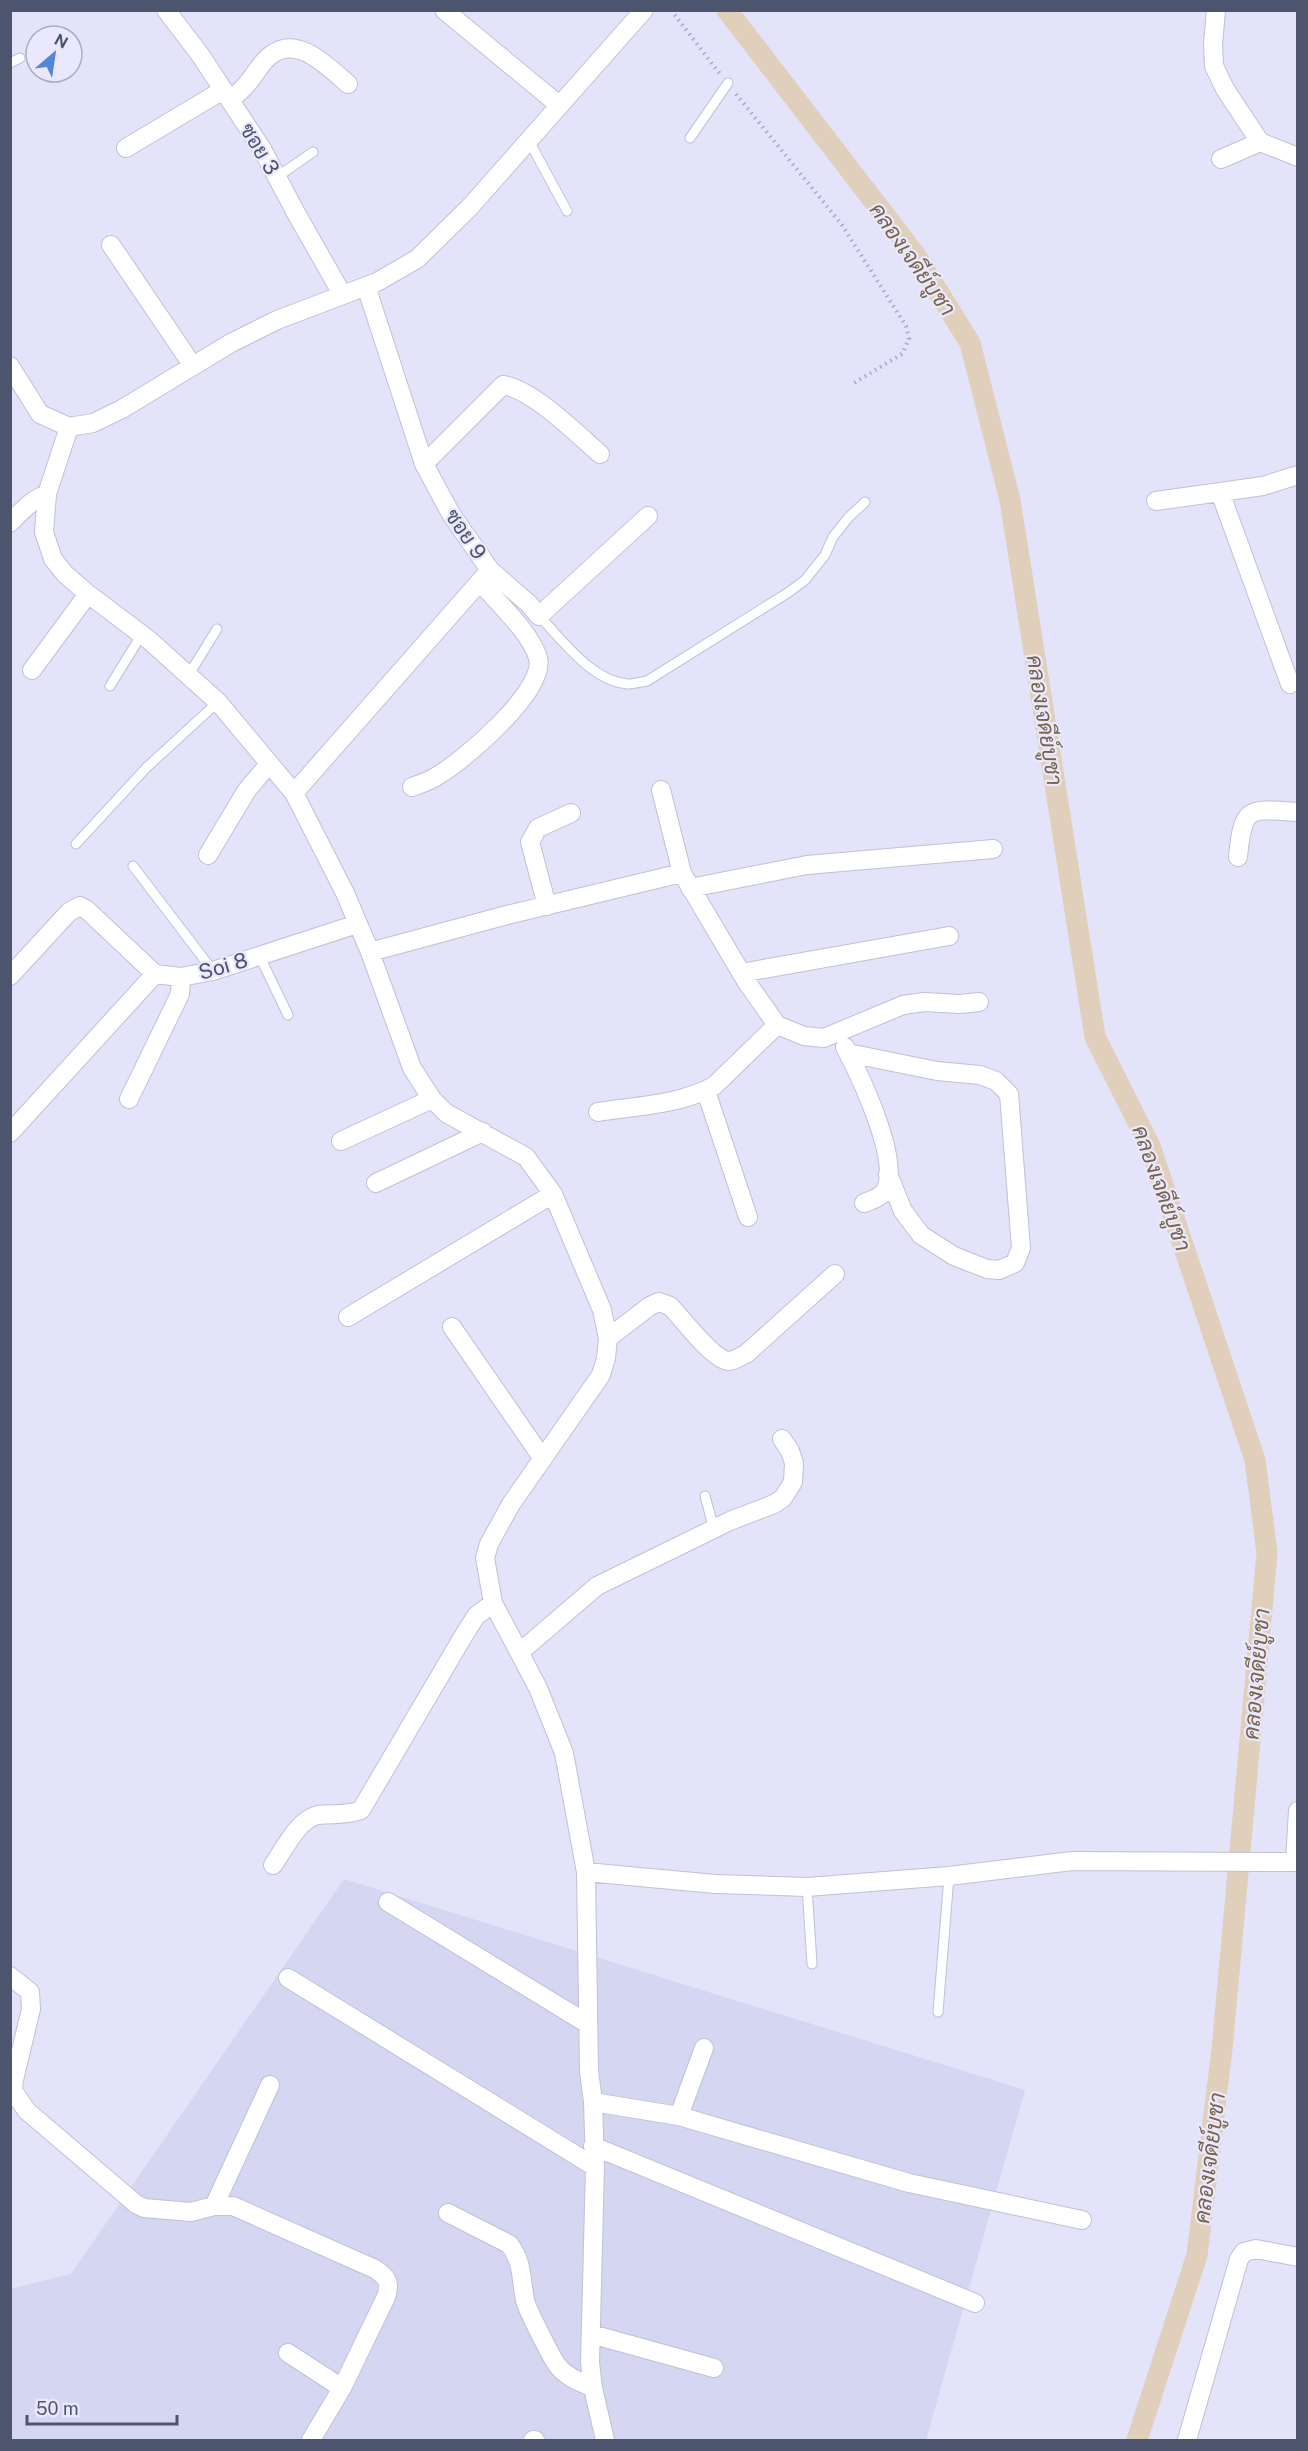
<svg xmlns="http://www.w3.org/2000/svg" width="1308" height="2451" viewBox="0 0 1308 2451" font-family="'Public Sans',Sarabun,sans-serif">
<rect width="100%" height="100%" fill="#e3e3f9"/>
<!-- residential -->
<path fill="#d5d6f2" d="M344 1879 1025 2090 926 2440H11L10 2289 71 2274Z"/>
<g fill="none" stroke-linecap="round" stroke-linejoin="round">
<!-- canal -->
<path stroke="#e0cfba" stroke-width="21" d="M727 10 916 256 970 343 1010 500 1095 1037 1150 1146 1255 1460 1267 1553 1222 2049 1197 2255 1137 2440"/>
<!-- service casing -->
<g stroke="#bec1d9" stroke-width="11">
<path id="service" d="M10 63 20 58
M690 138 728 83
M529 141 567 211
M277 177 313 152
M539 616C563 640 591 681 628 684 634 684 641 682 647 681L789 592 805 580 825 555 833 537 848 518 865 502
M188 676 217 629
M110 686 142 634
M76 844 147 767 218 702
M133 866 213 971
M259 955 288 1015
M705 1496 714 1529
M807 1887 812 1964
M938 2012 949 1876"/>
</g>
<!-- minor casing -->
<g stroke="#bec1d9" stroke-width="20">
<path id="minor" d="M166 10 201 56 262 149 296 213 342 294
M444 10 559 105
M1216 10 1213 44 1214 66 1225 89 1260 142 1298 157
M230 100C236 95 242 90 247 84 255 75 261 62 271 55 298 34 329 68 348 84
M126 148 223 90
M1221 159 1260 142
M111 245 193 366
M10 366 40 414 69 427 93 423 122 409 231 343 277 320 377 282 417 259 469 208 644 10
M69 427 47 494 44 532 53 559 65 574 88 594 149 640 218 702 294 793 345 893 370 952 412 1068 432 1099 446 1113 526 1157 553 1194 602 1310 608 1338 606 1358 601 1375 511 1504 489 1544 485 1558 493 1603 538 1688 564 1753 586 1872 589 2071 593 2102 595 2167 590 2363 593 2388 605 2440
M424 464 503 385C532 389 577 434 600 454
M1220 492 1290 684
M1156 501 1263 486 1298 475
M10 523C22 511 31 500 47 494
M490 570 529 604 539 616 648 516
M32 670 88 594
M412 787C420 784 430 781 437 776 463 761 547 690 538 658 531 633 497 602 480 582
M661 790 682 873 746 981 777 1025 804 1036 824 1038 903 1005 924 1002 960 1004 979 1002
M294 793 490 570 451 514 424 464 366 286
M208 855 247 790 269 764
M1238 857C1243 805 1248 809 1298 812
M690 888 807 865 993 849
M547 906 530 842 538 828 571 813
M370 952 507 915 682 873
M741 973 949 936
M10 976 69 912 80 906 87 910 155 974 181 977
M845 1047C858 1072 908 1173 881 1195 876 1199 869 1201 864 1203
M848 1053 937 1071 980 1075 996 1081 1009 1094 1021 1248 1015 1263 999 1270 987 1269 954 1256 921 1235 903 1211 888 1174
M706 1091 748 1217
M129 1099 180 994 181 977 213 971 357 924
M598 1112C636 1106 679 1105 714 1086L777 1025
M10 1133 155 974
M341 1141 432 1099
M376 1183 483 1132
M348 1317 553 1194
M452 1327 543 1459
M608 1338 650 1306 659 1302 670 1306C682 1318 712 1359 728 1361 734 1361 741 1356 746 1354L835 1274
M520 1652 597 1586 730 1521 774 1504 783 1498 793 1482 794 1463 790 1451 782 1439
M1295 1862 1298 1811
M273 1865C284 1850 298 1819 318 1815 333 1813 346 1816 361 1810L464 1635 476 1616 493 1603
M586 1872 715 1884 807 1887 949 1876 1072 1861 1298 1862
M388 1902 588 2024
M10 1976 30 1992 31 2009 14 2080 13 2091 27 2111 136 2204 144 2208 191 2212 214 2206H233L375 2269C387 2277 391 2282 386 2297L342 2388 311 2440
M288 1978 595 2167
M593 2102 679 2116 909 2183 1082 2220
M679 2116 704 2048
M593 2146 975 2303
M214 2206 270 2085
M448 2213 509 2244C523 2261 521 2280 525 2300 526 2307 553 2361 558 2366 566 2377 581 2382 593 2388
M591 2334 714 2368
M288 2353 342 2388
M533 2440H535
M1187 2440 1239 2259 1244 2252 1256 2249 1298 2257"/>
</g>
<!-- path -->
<path stroke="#a1abd0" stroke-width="4" stroke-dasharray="1.5 4.5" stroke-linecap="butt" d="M671 10 720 74
M736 94 842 225 906 326 909 339 902 354 854 383"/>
<!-- service -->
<use href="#service" stroke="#fff" stroke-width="9"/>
<!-- minor -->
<use href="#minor" stroke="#fff" stroke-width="18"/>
</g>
<g text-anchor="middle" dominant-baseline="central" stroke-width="4.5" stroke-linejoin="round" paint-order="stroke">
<!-- street labels -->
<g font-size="21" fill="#4c546e" stroke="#e9e8fd">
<text transform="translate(260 149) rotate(59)">ซอย 3</text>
<text transform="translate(466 534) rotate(56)">ซอย 9</text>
<text transform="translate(223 966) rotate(-16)">Soi 8</text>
</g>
<!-- water labels -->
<g font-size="22" font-style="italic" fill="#786346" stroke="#e9e8fd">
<text transform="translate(913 259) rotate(55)">คลองเจดีย์บูชา</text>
<text transform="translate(1045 720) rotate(81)">คลองเจดีย์บูชา</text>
<text transform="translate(1162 1188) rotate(70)">คลองเจดีย์บูชา</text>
<text transform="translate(1256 1674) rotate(-85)">คลองเจดีย์บูชา</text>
<text transform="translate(1209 2158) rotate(-83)">คลองเจดีย์บูชา</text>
</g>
</g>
<!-- border -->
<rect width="1308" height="2451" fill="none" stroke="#4c546e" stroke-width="24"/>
<!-- north arrow -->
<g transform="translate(54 54) rotate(29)"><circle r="28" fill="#e9e8fd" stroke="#aaadc4" stroke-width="1.5"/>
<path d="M0-4.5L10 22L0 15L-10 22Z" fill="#5585d6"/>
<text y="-9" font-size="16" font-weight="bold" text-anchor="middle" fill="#4c546e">N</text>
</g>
<!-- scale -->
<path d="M27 2415v9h150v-9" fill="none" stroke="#4c546e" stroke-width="3"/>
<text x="36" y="2415" font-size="18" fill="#4c546e" stroke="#e9e8fd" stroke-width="4.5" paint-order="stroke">50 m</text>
</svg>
